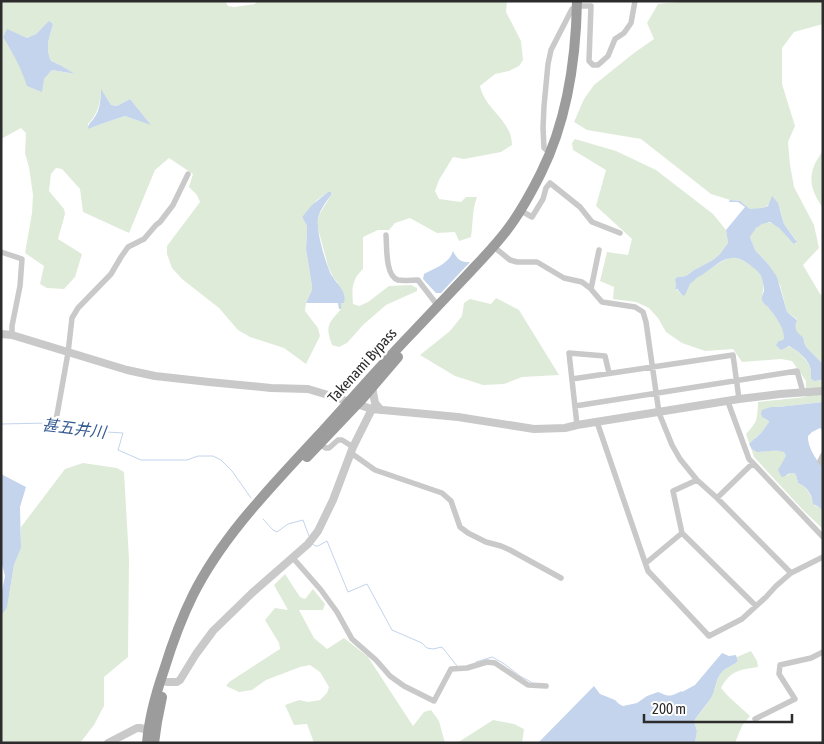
<svg xmlns="http://www.w3.org/2000/svg" width="824" height="744" viewBox="0 0 824 744" font-family="'Asap Condensed','Noto Sans JP',sans-serif">
<rect width="100%" height="100%" fill="#fff"/>
<!-- green -->
<path fill="#dfebd9" fill-rule="evenodd" d="M1 1H225L228 6 234 7 255 4 257 1H507L506 12 521 41 523 60 519 66 509 71 495 74 480 86C485 110 512 120 512 145L501 152 464 159 453 157 439 180 435 191 439 199 461 202 466 197H477C472 210 473 224 471 237L459 241 455 232 437 233 410 218 395 223 389 230H378L363 237V269C351 280 352 290 353 304L359 306 368 302 389 286 411 285 417 288V291L386 305 363 325 347 343 339 347 332 345C325 326 328 324 341 309L338 283 333 277 328 266 317 225 319 215 331 195 328 192 317 200 302 217 307 226V230L306 249 312 286V290L306 303 305 311 318 328 320 336 306 364 284 348 250 337 238 330 219 308 182 279 172 268 167 254V246L200 202 197 195 189 187 193 174 169 158 155 170 129 233 83 212 80 189 62 169 56 168 51 174 49 191 64 209 65 214 58 239 82 254 75 277 64 289 47 288 40 284 44 266 25 253 32 213 33 195 29 167 25 153 26 133 21 128 1 139ZM49 22 53 24C49 39 45 47 51 61L60 65 74 74 52 70 44 79 20 66 13 52 3 37 7 30 27 38 36 34ZM101 90 111 105 117 106 130 99 150 124 125 116 104 123 88 129V124C97 115 101 103 101 90Z
M678 1H823V24L794 32 782 48V84L795 126 788 142 790 165 794 187 814 225 819 248 803 265 820 294 823 296V364L807 348 805 345 803 337C794 332 795 329 797 319L787 312 780 285 769 265 755 250 750 237C753 231 757 225 764 223 777 219 786 238 796 244V240L784 224 780 209 769 204C764 209 757 209 750 209L740 201 730 200 711 194 641 139 587 130 574 122 584 99 594 85 634 53 654 39 647 23 658 4 678 2Z
M575 139 616 151 656 170 713 214 726 230 728 243 720 254 713 260 694 270 686 276 678 277 675 288 683 296C687 292 687 287 691 283 698 276 721 261 731 257 741 257 759 268 762 278 763 281 763 283 763 286 764 292 761 296 763 301 766 307 764 302 768 307 775 315 784 327 785 338L783 340V349C784 348 785 347 787 347 793 344 808 361 810 367 811 370 811 375 811 379L814 381 823 380V402L778 407H771L764 419 769 421V422L761 433 755 438 761 452C769 451 776 449 784 452L786 456 787 476 790 473H794L796 475 798 483C809 487 810 496 815 506L819 507 823 512V529L802 509 754 457 746 434C758 421 757 420 758 402L806 397V381L792 361 781 359 742 362 733 349 705 351 682 343 666 332 658 318 649 308 636 302 613 299 614 287 600 281 607 252 628 255 632 239 596 206 606 170 573 150 572 143Z
M823 151V208C808 187 807 172 823 151Z
M496 298 519 310 559 375 522 377 504 384 483 385 455 376 420 355 450 331 462 316 464 303 470 299 491 304Z
M83 463 117 468 124 472 129 559 128 657 104 677V706L94 725 80 743H1V616L7 608 14 565 21 548V527L65 469Z
M285 574 300 597 305 599 313 589 325 604 323 610H299L314 638 327 649 344 638 368 657 413 726 424 712 431 710 439 721 445 743H314L307 724 294 725 285 705 299 700 308 702 320 700 327 693 329 687 320 672 310 665 300 667 266 680 252 690 239 692 226 686 229 682 280 649 279 643 265 620 275 608 288 610 274 585Z
M751 651 757 661 758 667C739 670 731 670 721 688L728 696 750 716 742 726 735 743H695L697 731 694 721C699 714 706 706 711 698 716 690 715 681 722 672 726 667 733 666 738 661L737 657Z
M493 720 514 724 524 729 522 743H457Z"/>
<!-- water -->
<path fill="#c3d4ec" d="M49 21 53 24C49 39 45 47 51 61L60 65 75 74 52 70 44 79 42 92 27 86C21 68 13 53 3 37L7 29 27 38 36 34Z
M101 89 111 105 117 106 130 99 151 125 125 116 104 123 88 129C88 123 91 123 94 118 100 111 101 98 101 89Z
M328 192H331V195C326 202 319 211 318 219 316 231 326 265 332 276 338 285 347 292 344 303H341V309H339L338 303H306L312 290V286L306 249 307 230V226L302 217 312 205Z
M772 196 778 203 784 224 797 242 794 244 779 228 770 222 762 224 756 228 750 237 755 250 769 265 777 277 787 312 797 320C794 329 796 332 803 337L805 345 807 348 823 364 822 380 814 381 811 379C811 375 811 370 810 367 807 358 797 350 789 346L781 350 776 345 779 341 783 340 784 338C784 327 775 316 768 307 767 306 764 304 763 302 760 298 763 295 764 291 764 287 763 283 762 279 761 273 755 269 750 265 730 249 720 263 702 275L698 277 690 284 685 295 683 296 677 289H675L676 284 675 279 678 277 686 276 694 270 713 260 720 254 728 243 726 230 745 207 738 202H729L730 200 740 201 750 209 762 208 768 206Z
M453 251C457 259 461 263 470 262L441 293H436L423 279 424 274C435 268 449 264 453 251Z
M823 402V431L820 428 812 432 808 436C807 445 816 461 823 467V512L819 507 813 504C812 495 808 487 798 483L796 475 794 473H790L783 477 781 476 778 470 786 456 784 452C775 449 767 452 757 452L752 449 749 444 761 433 769 422V421C763 418 759 416 762 410L771 407H778Z
M1 474 26 487 20 507 21 548 14 565 7 608 1 616V596L5 576 1 560Z
M722 653 729 656 736 655 738 661C733 666 726 667 722 672 715 680 716 690 711 698 706 706 699 713 694 721L697 731 695 743H538L594 686 600 694 615 700 619 704 623 706 637 703 647 696 658 692C670 697 669 697 682 691V692L695 685Z"/>
<g fill="none" stroke-linecap="round" stroke-linejoin="round">
<!-- stream -->
<path stroke="#c3d4ec" stroke-width="1" d="M1 424 50 423 52 425
M55 427 58 429 123 433 118 450 141 460H187L198 456H213L221 460 232 471 251 498
M263 519 273 530 277 532 288 524 303 520 309 536
M313 544 315 546H318L327 541 348 592 367 584 392 630 422 643 427 648 433 649 442 647 457 666
M476 662 492 657 503 663 520 676 531 682"/>
<!-- minor -->
<path stroke="#c9c9c9" stroke-width="5.5" d="M550 153 544 148 543 128 544 106 548 64 551 50 572 9 577 6H591L589 61 593 65H598L608 56 615 39 624 33 631 23 635 1
M525 213 532 217 543 199 546 188 550 183 580 207 592 222 620 233
M386 235C387 246 385 276 398 280 404 281 412 280 418 280L438 306
M494 247 510 260 517 262H537L564 278 582 282 590 288 602 302 635 307 643 312 646 322 659 413 672 445 680 459 697 480 717 498 791 573
M1 252 22 259 20 286 12 326V335
M591 289 599 250
M572 379 733 355 739 399
M728 402 749 459 823 537
M575 406 797 371 803 392
M597 422 648 571 709 636 742 619 766 597 776 586 791 573 823 557
M577 425 569 353 605 356 609 373
M55 426 68 353 72 318 78 308 111 274 121 257 128 247 144 239 156 225 160 222 173 205 188 174
M320 445 326 448H329L338 440H342L353 447
M351 453 375 470 442 493 451 501 460 527 468 533 486 542 501 546 510 550 561 578
M823 455 820 461 823 464
M697 480 673 491 682 533 756 606
M717 498 753 463
M293 558 321 590 337 612 352 639 376 660 390 676 404 686 434 701 451 669 467 668 487 662 495 663 528 685 546 686
M646 563 682 533
M755 719 795 699 779 674 780 665 811 658 823 652"/>
<!-- tertiary -->
<path stroke="#c9c9c9" stroke-width="8" d="M1 334 12 335 127 370 155 376 209 382 271 388 308 389 328 395 372 409 458 417 534 429 565 428 577 425 739 399 780 394 823 391
M372 387 375 403 381 410
M167 682H177L180 680 196 654 213 631 252 593 308 544 318 531 333 500 353 447 372 409
M108 743 137 728H140L153 731"/>
<!-- trunk -->
<path stroke="#9c9c9c" stroke-width="10" d="M307 457 363 398 398 357
M147 743C149 718 156 693 164 670 172 644 181 619 193 595 223 535 273 485 318 436 350 401 381 365 414 331 432 312 450 293 469 273 482 259 495 246 507 230 520 213 531 193 541 173 567 121 576 59 577 1
M154 743 157 722 162 697"/>
</g>
<g text-anchor="middle" dominant-baseline="central" stroke-width="5" stroke-linejoin="round" paint-order="stroke">
<!-- street labels -->
<g font-size="15" fill="#2c2c2c" stroke="#fff">
<text transform="translate(362 365) rotate(-48)">Takenami Bypass</text>
</g>
<!-- water labels -->
<g font-size="16" font-style="italic" fill="#375c92" stroke="#fff">
<text transform="translate(74 428) rotate(7)">甚五井川</text>
</g>
</g>
<!-- border -->
<rect width="824" height="744" fill="none" stroke="#2c2c2c" stroke-width="5"/>
<!-- scale -->
<path d="M644 714v8h148v-8" fill="none" stroke="#2c2c2c" stroke-width="2.5"/>
<text x="652" y="714" font-size="15" fill="#2c2c2c" stroke="#ffffff" stroke-width="4" paint-order="stroke">200 m</text>
</svg>
